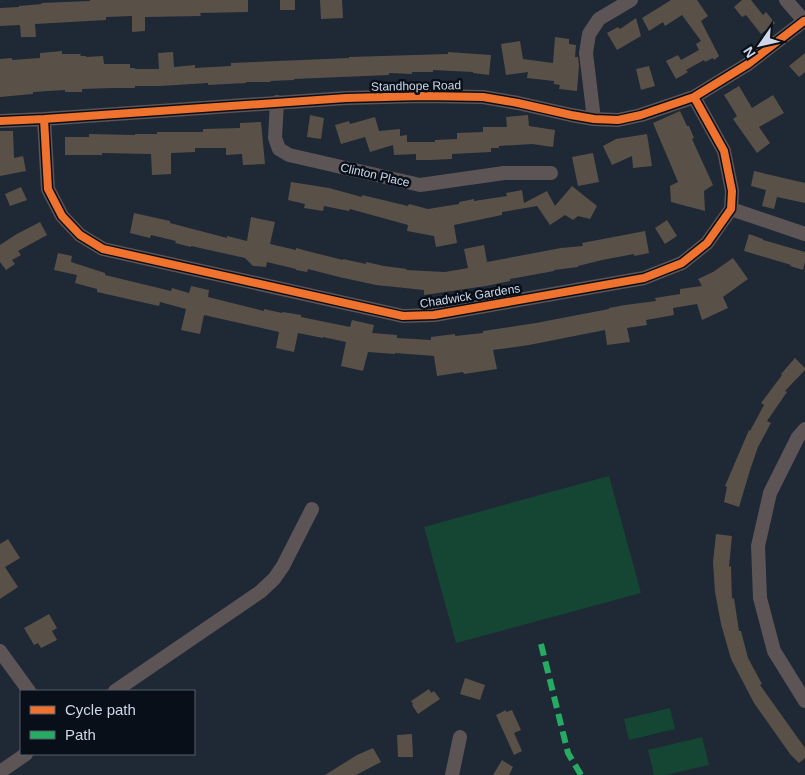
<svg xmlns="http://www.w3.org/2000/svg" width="805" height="775" viewBox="0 0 805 775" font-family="Arial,sans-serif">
<rect width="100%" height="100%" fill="#1f2835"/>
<!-- green -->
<path fill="#154633" d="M609 476 641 593 456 643 424 527Z
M670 708 675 729 629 740 624 719Z
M702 737 709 765 666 775H654L648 750Z"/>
<!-- building -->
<path fill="#595148" d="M90 0H248V12L200 13 201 16 145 17V31L132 32V16L106 17V20L35 24 36 37H21L20 25 0 26V8L19 7V6L42 4 41 3 90 1Z
M280 0H295V10H280Z
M320 0H342L343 18 321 19Z
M671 0H697L708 16 701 21 719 56 714 60 713 58 705 62 704 60 686 70 688 72 676 79 666 61 678 55 681 60 699 50 696 44 701 41 682 15 665 26 663 22 649 31 642 18Z
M742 0H751L763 15 766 12 775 23 761 34 746 15 742 17 734 7Z
M636 18 641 36 617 50 607 33 618 27 620 29Z
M555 37 569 39V44L576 45 575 57H578L579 66 577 91 559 89 560 85 554 84V81L527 78 528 72 506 75 501 44 520 41 523 59 553 63Z
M62 51V54H81L80 56H86V57L103 56 104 64H130V68H135V69H159L158 53 173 52 174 67 195 65V68L231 66V63L254 62 349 58V57L448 54V52L491 55 489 75 473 73V72L433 70V72H412V74L389 73V75L294 79V80L270 81 271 82H246V83L208 85V83L160 86H135V88H113L82 89V92H65V90L33 92V94L0 97V59L12 58V60L40 58V53Z
M805 53V72L799 77 789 66Z
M649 66 655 86 641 90 636 69Z
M739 86 752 108 773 95 784 113 759 127 770 143 757 153 733 119 737 116 724 95Z
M680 111 687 126H689L694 138 692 139 713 185 704 191 705 211 671 202 670 186 678 182 653 123Z
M310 115 324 118 321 139 307 137Z
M528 115 529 126 555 130 553 147 532 144 499 146V148H491V152L452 154V159L430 160H416V154L394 155 393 145 370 152 365 137 341 144 335 125 349 121 350 124 375 117 379 131 400 129V136L407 135V142H435V140L457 139V133L483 132V127H507L506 117Z
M261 122 265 164 243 165 242 154 226 155V148H195V152L171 153V174L152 175 151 154 102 153V155H65V137H89V134L135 135V134H157V132H203V129L240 128V123Z
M0 131H13L14 158 23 156 26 171 0 176Z
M647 134 652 166 633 168 632 156 612 165 603 146 616 139Z
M593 153 599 182 578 186 572 157Z
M754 171 805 183V203L777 197 774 209 762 206 766 190 751 186Z
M291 182 329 188 362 197V195L408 206 409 204 428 209 459 204V202L474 199V201L507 196 506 193 522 190 524 203 547 191 555 206 572 186 597 206 590 219 578 216 573 220 565 215 550 225 537 206 502 212V215L454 225 457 243 436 247 434 236 407 231 408 225 350 209 349 211 324 206 323 211 304 208 305 204 288 200Z
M21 187 27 200 10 206 5 194Z
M134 213 170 221V223L227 238V236L247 241 251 217 275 222 270 244 296 250V248L311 252 343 260V259L366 264V262L384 266 407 269 406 270 445 272 468 268 464 249 484 245 487 262 561 248 583 246 582 243 645 231 649 253 634 256V254L602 260 578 266V267L554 270V271L510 279V281L486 286 424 295V290L376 285 339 277 308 269 307 272 296 270V269L267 262 266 267 253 266 245 258 191 246V247L175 243 176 241 151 235 150 238 130 233Z
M667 220 677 236 665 244 655 228Z
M40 222 47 235 18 251 21 255 12 260 15 264 6 270 0 262V245L15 235Z
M749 234 763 239V240L805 252V262L803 270 790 266 791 265 744 251Z
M58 253 72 256 71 262 105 273V275L171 291 172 288 189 293 191 286 209 290 208 297 264 311V309L282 313 283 312 301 315V317L350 327 352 320 374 325 372 333 397 335V338L431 340V337L455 334V336L483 333V331L536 323 609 309V308L625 305 656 301 655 298 680 294V289L702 286 698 279 713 272 733 258 748 279 723 297 728 308 702 320 697 304 673 308 674 315 646 320 647 325 627 328 630 342 607 345 605 330 529 345 493 350 497 369 464 374 463 372 437 376 434 356 395 353V354L368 352 363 371 341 366 346 342 323 337V338L298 333 294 352 276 348 279 332 204 315 200 334 181 330 186 309 160 302 159 306 97 292V289L75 283 77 275 54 270Z
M795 358 805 368V370L785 391 787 392 767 421 771 423 758 447 751 467 739 507 724 502 727 487 725 486 749 430 750 431 764 405 761 403 782 375 781 374Z
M716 534 732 536 729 567 731 566 732 599 734 598 739 631H741L748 658 762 684 760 685 805 748V758L799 763 790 754 754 703 731 659 721 624 715 592 713 562Z
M8 539 20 558 5 567 18 587 0 599V544Z
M49 614 57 628 52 631 57 640 41 648 38 643 34 645 24 628Z
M465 678 485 685 480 700 460 694Z
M429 689 431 693 434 691 440 699 418 714 412 705 413 704 411 701Z
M506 710V712L512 710 521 730 514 733 522 751 514 755 496 715Z
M412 734 413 757H398L397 735Z
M373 748 381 762 356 775H325L357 755Z
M502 760 513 767 509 775H493Z"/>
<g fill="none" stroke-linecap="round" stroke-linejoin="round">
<!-- minor -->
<path stroke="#5d5456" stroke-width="14" d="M786 0 805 22
M277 102 275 138 279 149 289 155 420 185 504 173H551
M44 119 48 189 62 216 80 235 103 249 403 316 434 315 644 278 682 263 707 243 731 209 732 191 724 151 694 97
M594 119 586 53 589 34 599 19 631 0
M0 121 44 119 346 98 423 96 483 97 518 103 571 115 594 119 618 120 641 115 694 97 748 64 804 21
M731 209 805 234
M805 429 798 437 770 493 758 546 760 598 774 651 805 701
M0 651 29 691
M115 691 260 592 274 579 283 566 312 509
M0 772 26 754
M452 775 460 737"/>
<!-- quiet -->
<path stroke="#26ab63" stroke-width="6" stroke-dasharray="12 6" stroke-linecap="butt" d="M541 644 568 753 581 775"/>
<!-- cycleway casing -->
<g stroke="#080f19" stroke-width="11">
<path id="cycleway" d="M44 119 48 189 62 216 80 235 103 249 403 316 434 315 644 278 682 263 707 243 731 209 732 191 724 151 694 97
M0 121 44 119 346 98 423 96 483 97 518 103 571 115 594 119 618 120 641 115 694 97 748 64 804 21"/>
</g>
<!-- cycleway -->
<use href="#cycleway" stroke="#ef722f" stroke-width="8"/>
</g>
<g text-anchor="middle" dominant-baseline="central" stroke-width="5" stroke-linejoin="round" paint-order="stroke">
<!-- street labels -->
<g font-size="12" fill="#ced8e8" stroke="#080f19">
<text transform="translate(416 86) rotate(-1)">Standhope Road</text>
<text transform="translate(375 175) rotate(13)">Clinton Place</text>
<text transform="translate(470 296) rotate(-9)">Chadwick Gardens</text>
</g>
</g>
<!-- legend -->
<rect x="20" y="690" width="175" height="65" fill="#080f19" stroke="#575f6c"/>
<rect x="30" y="706" width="25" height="8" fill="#ef722f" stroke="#575f6c"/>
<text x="65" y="715" font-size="15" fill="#ced8e8">Cycle path</text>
<rect x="30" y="731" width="25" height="8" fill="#26ab63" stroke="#575f6c"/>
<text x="65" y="740" font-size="15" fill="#ced8e8">Path</text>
<!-- north arrow -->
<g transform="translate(760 45) rotate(236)" stroke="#080f19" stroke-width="4" paint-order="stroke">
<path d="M0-4L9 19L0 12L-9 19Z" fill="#ced8e8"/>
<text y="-8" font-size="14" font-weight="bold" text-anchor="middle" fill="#ced8e8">N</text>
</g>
</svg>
